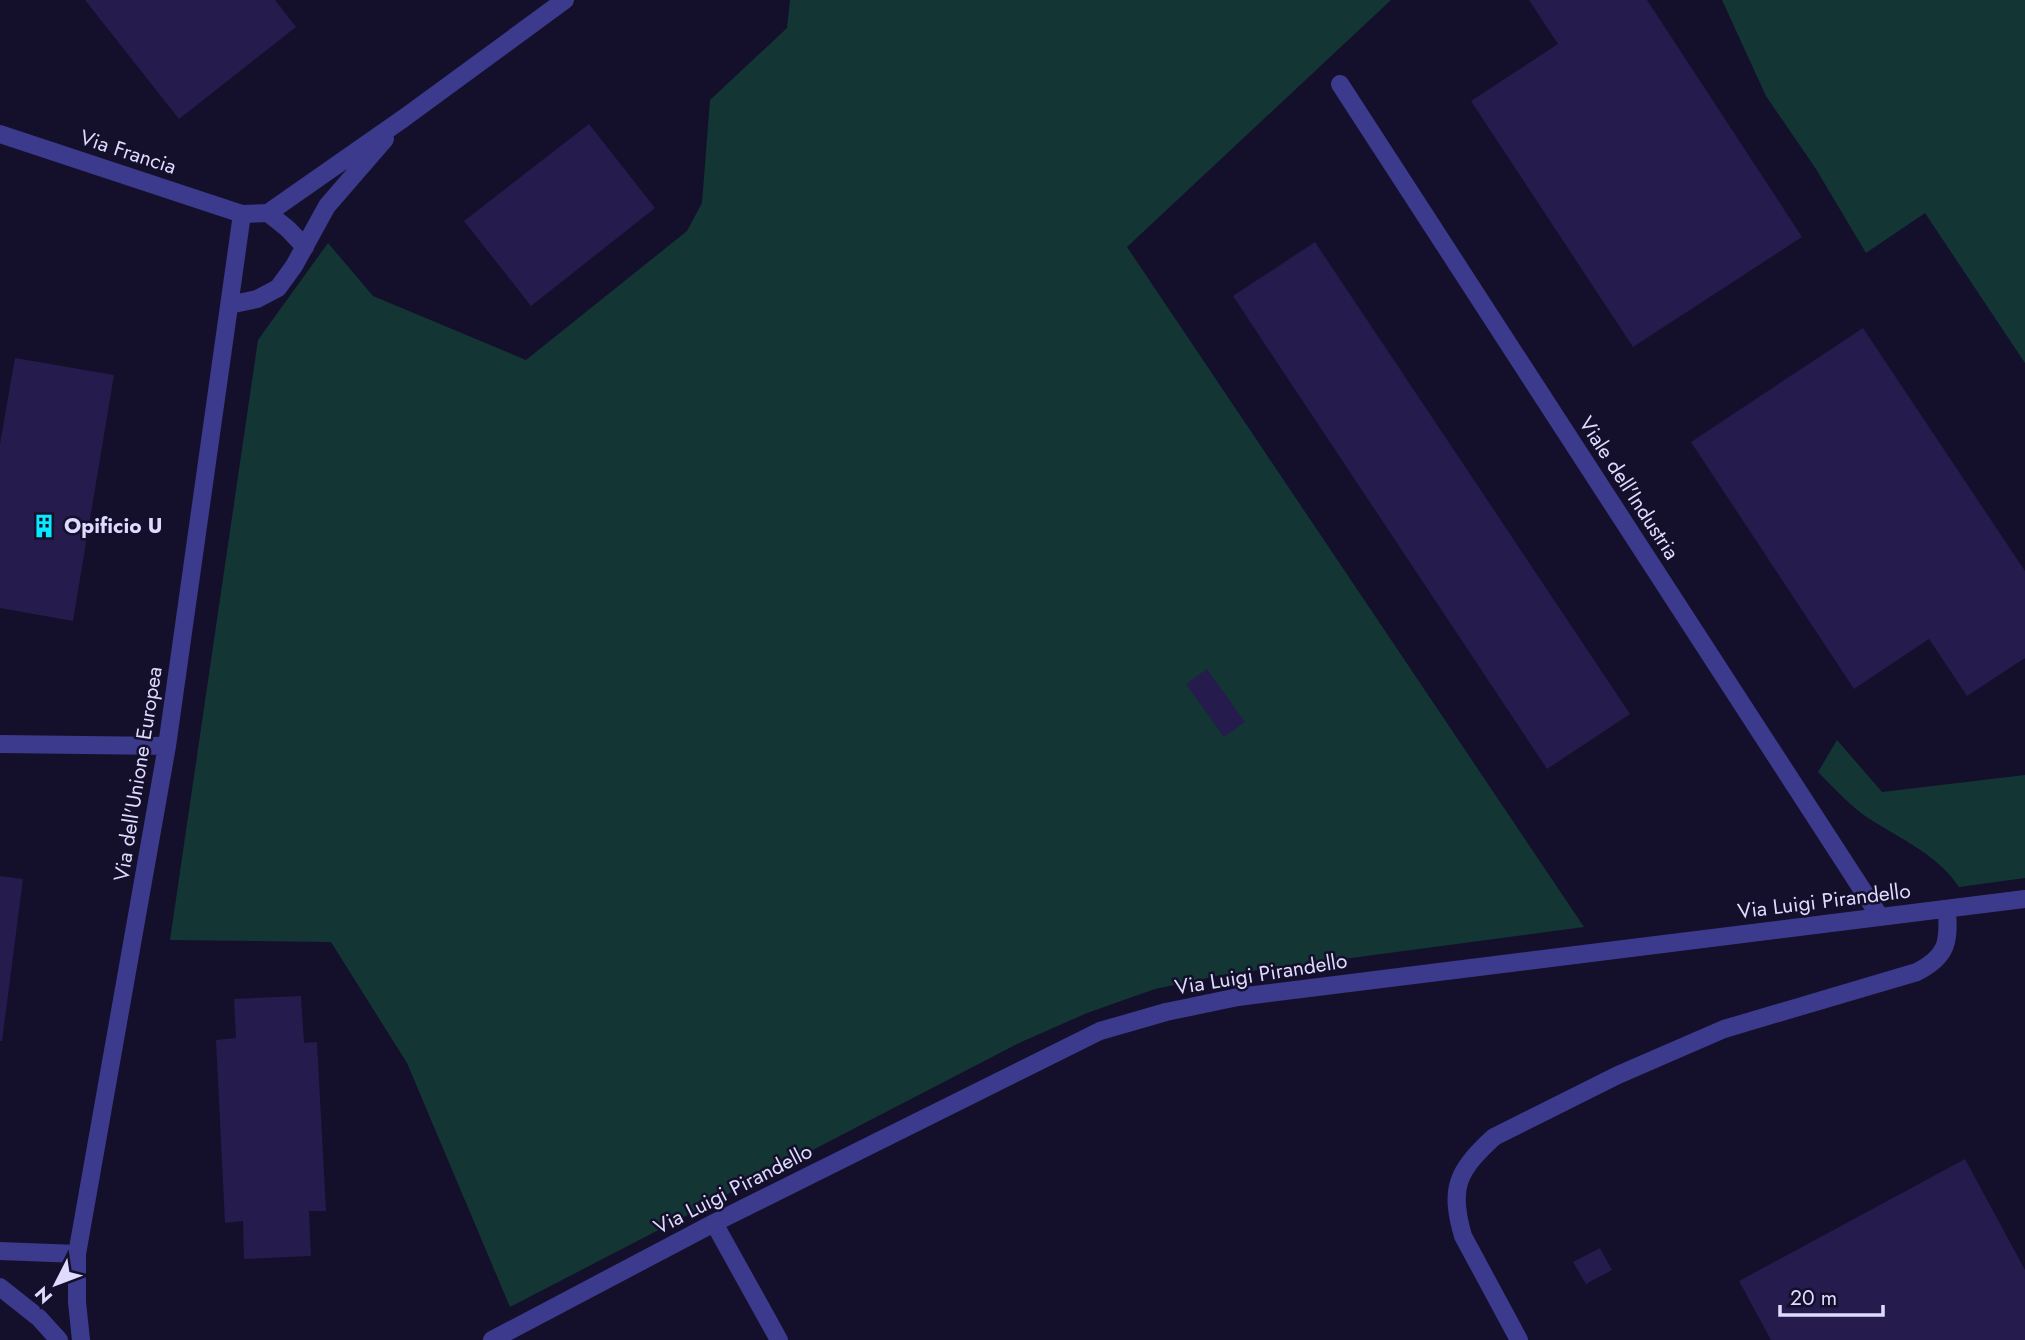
<svg xmlns="http://www.w3.org/2000/svg" width="2025" height="1340" viewBox="0 0 2025 1340" font-family="Jost,sans-serif">
<rect width="100%" height="100%" fill="#14102b"/>
<!-- green -->
<path fill="#133634" d="M790 0H1391L1127 247 1584 927 1222 975 1155 989 1087 1013 1019 1043 510 1307 407 1063 331 942 170 940 258 340 328 243 373 296 526 360 687 231 702 203 710 100 787 28Z
M1722 0H2025V363L1925 213 1866 253 1816 169 1766 96Z
M1837 740 1882 792 2025 775V878L1959 887C1936 852 1895 837 1861 813 1846 801 1832 786 1818 772Z"/>
<!-- building -->
<path fill="#251b4d" d="M85 0H275L296 27 179 119Z
M1529 0H1647L1802 237 1633 347 1471 101 1558 44Z
M589 124 655 208 531 306 464 221Z
M1315 242 1630 714 1547 769 1233 296Z
M1863 328 2025 571V658L1967 696 1929 639 1854 689 1691 442Z
M15 358 114 375 73 621 0 608V444Z
M1207 669 1245 722 1224 737 1186 684Z
M0 876 23 879 2 1041H0Z
M301 996 304 1043 317 1042 326 1211H309L311 1256 244 1259 243 1221 225 1223 216 1040 236 1038 234 999Z
M1965 1159 2025 1270V1340H1771L1739 1281Z
M1600 1248 1612 1270 1586 1284 1573 1262Z"/>
<g fill="none" stroke-linecap="round" stroke-linejoin="round">
<!-- minor -->
<path stroke="#3c3a8c" stroke-width="18" d="M1340 84 1880 917
M0 134 242 214 268 213 404 118 565 0
M268 213 288 229 305 247
M229 305 257 299 278 288 294 266 327 206 385 139
M0 744 167 746
M714 1223 779 1340
M0 1251 77 1254
M0 1287 39 1318 59 1340
M81 1340 77 1302V1254L167 746 242 214
M492 1340 714 1223 1100 1031 1166 1012 1238 997 2025 899
M1519 1340 1463 1236C1449 1188 1457 1171 1494 1137L1618 1075 1724 1029 1917 972C1948 956 1949 942 1947 909"/>
</g>
<!-- icons -->
<defs>
<g id="building-bare" transform="scale(1.89)"><path d="M-4-6H4V6H1V3H-1V6H-4ZM-2.5-4.3h1.7v1.8h-1.7ZM.8-4.3h1.7v1.8H.8ZM-2.5-1h1.7V.8h-1.7ZM.8-1h1.7V.8H.8Z" fill="#07e9ff" stroke="#14102b" stroke-width="2.5" paint-order="stroke"/></g>
</defs>
<g fill-rule="evenodd">
<use href="#building-bare" x="44" y="526"/>
</g>
<g text-anchor="middle" dominant-baseline="central" stroke-width="5" stroke-linejoin="round" paint-order="stroke">
<!-- street labels -->
<g font-size="21" fill="#dedbff" stroke="#14102b">
<text transform="translate(128 152) rotate(18)">Via Francia</text>
<text transform="translate(1629 488) rotate(57)">Viale dell'Industria</text>
<text transform="translate(138 774) rotate(-81)">Via dell'Unione Europea</text>
<text transform="translate(1824 901) rotate(-7)">Via Luigi Pirandello</text>
<text transform="translate(1261 974) rotate(-9)">Via Luigi Pirandello</text>
<text transform="translate(733 1189) rotate(-27)">Via Luigi Pirandello</text>
</g>
<!-- poi labels -->
<g font-size="21" font-weight="bold" fill="#dedbff" stroke="#14102b" text-anchor="start">
<text x="64" y="526">Opificio U</text>
</g>
</g>
<!-- north arrow -->
<g transform="translate(56 1284) rotate(228)" stroke="#14102b" stroke-width="5" paint-order="stroke">
<path d="M0-5L12 26L0 18L-12 26Z" fill="#dedbff"/>
<text y="-10" font-size="19" font-weight="bold" text-anchor="middle" fill="#dedbff">N</text>
</g>
<!-- scale -->
<path d="M1780 1305v10h103v-10" fill="none" stroke="#dedbff" stroke-width="3.5"/>
<text x="1790" y="1305" font-size="21" fill="#dedbff" stroke="#14102b" stroke-width="5" paint-order="stroke">20 m</text>
</svg>
